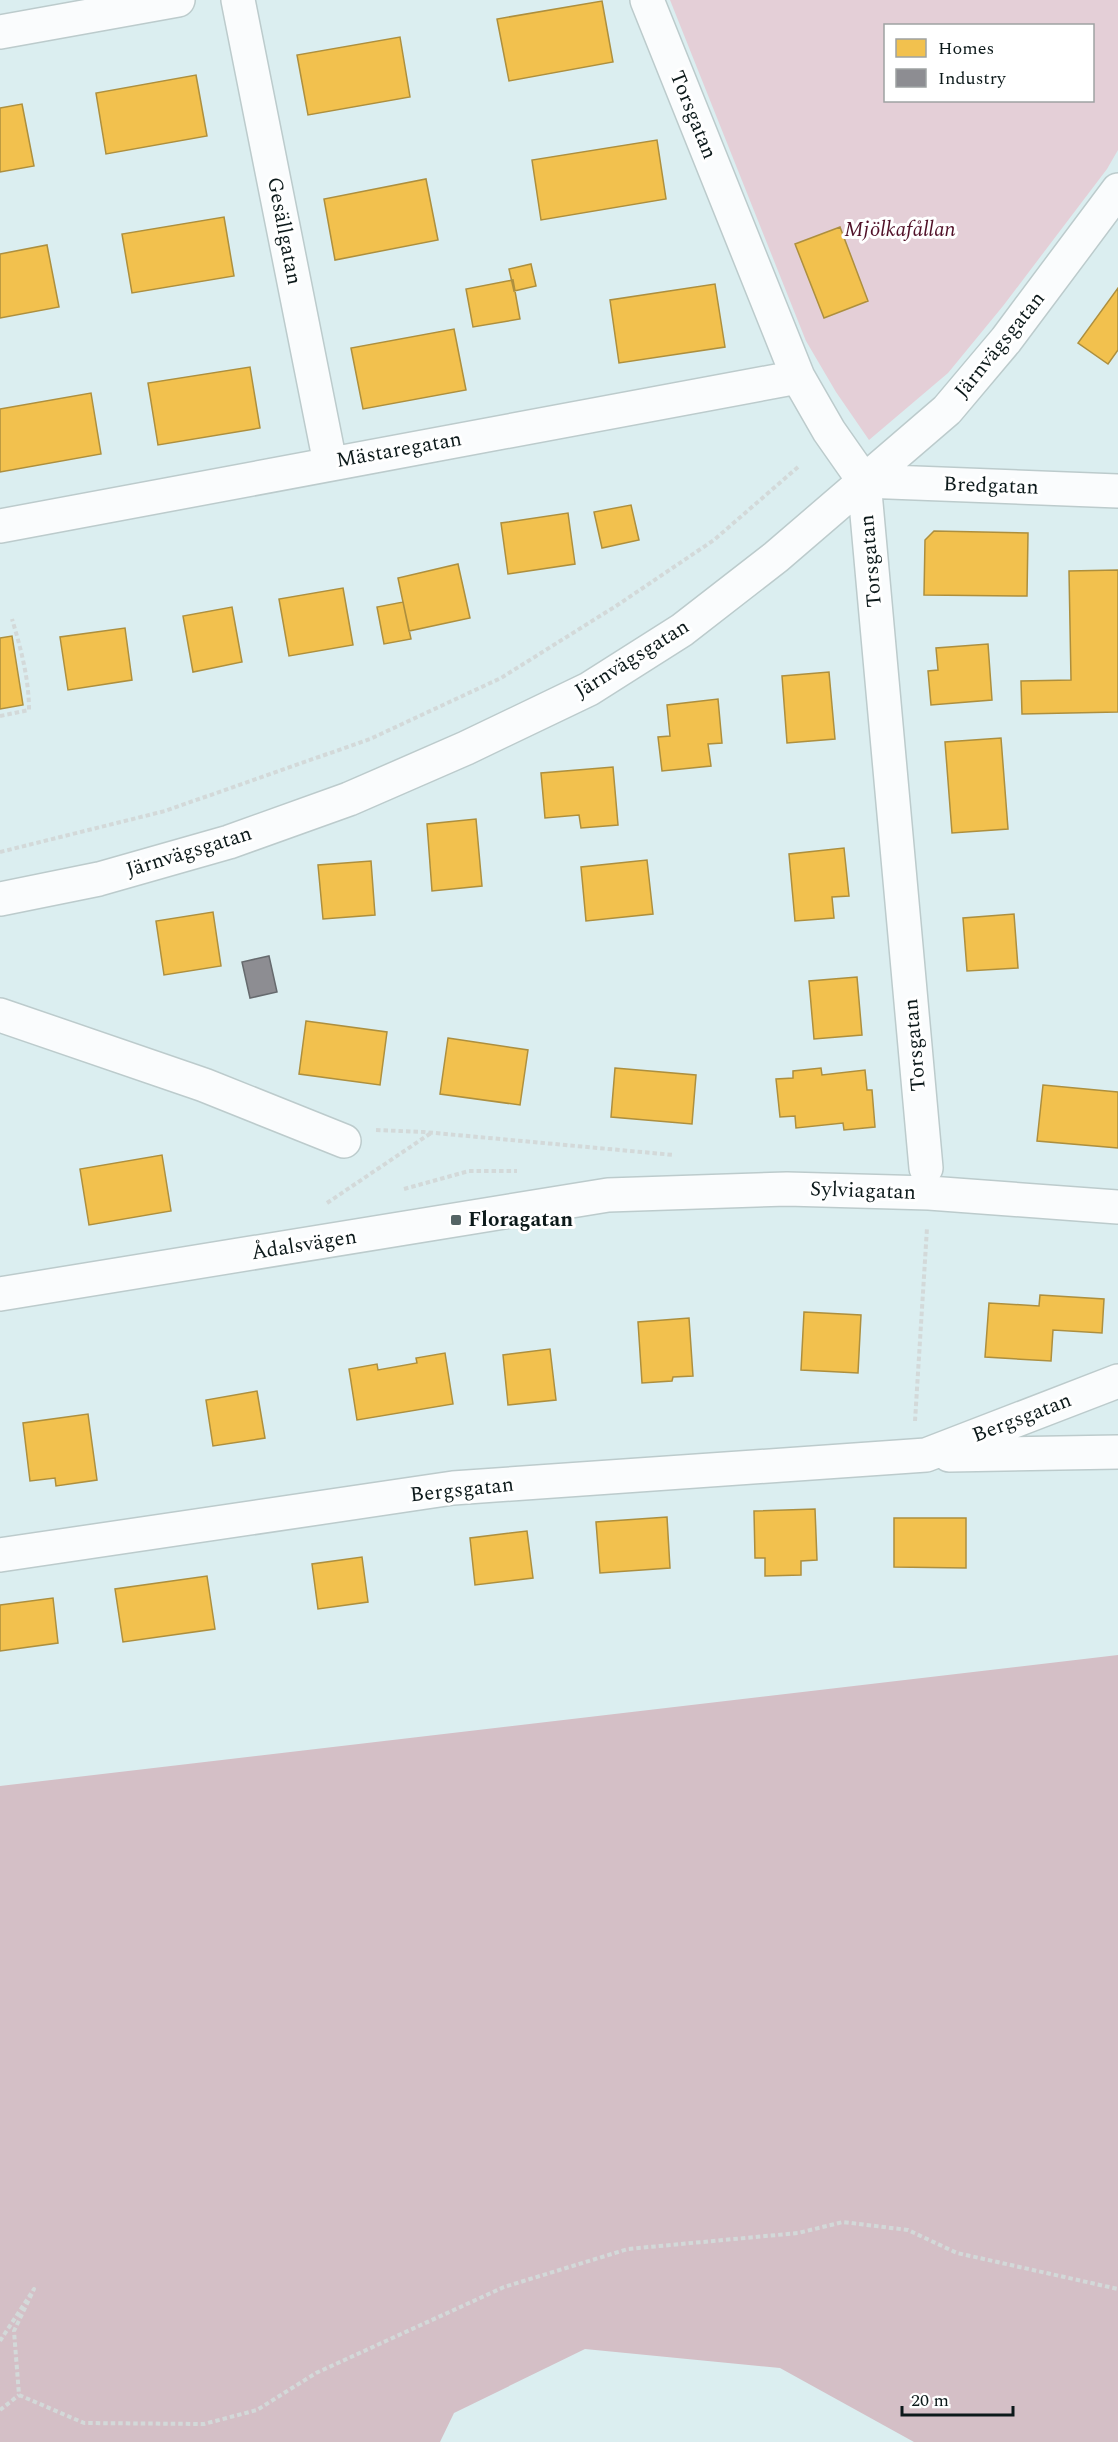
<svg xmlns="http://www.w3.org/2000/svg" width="1118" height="2442" viewBox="0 0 1118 2442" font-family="Spectral,serif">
<rect width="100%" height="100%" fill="#dbeef0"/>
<!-- green -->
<path fill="#e4cfd7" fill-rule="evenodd" d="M670 0H1118V150L1107 169 1003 306 948 373 869 440 836 392 806 341ZM886 26H1092V100H886Z"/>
<!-- forest -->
<path fill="#d4bfc6" d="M1118 1655V2442H914L780 2368 585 2349 454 2413 440 2442H0V1786Z"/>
<!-- homes -->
<path fill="#f2c14e" stroke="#ad8f3e" stroke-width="1.5" d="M602 1 613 62 509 81 497 19Z
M400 37 410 97 308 115 297 55Z
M196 75 207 136 106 154 96 93Z
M22 104 34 166 0 172V108Z
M657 140 666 199 541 220 532 160Z
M426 179 438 240 335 260 324 199Z
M224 217 234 276 132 293 122 234Z
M840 227 868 301 824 318 795 244Z
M47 245 59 307 0 318V254Z
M531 264 536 286 514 291 509 269Z
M513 280 520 319 473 327 466 289Z
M715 284 725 347 619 363 610 300Z
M1118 288V350L1108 364 1078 343Z
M454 329 466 390 363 409 351 348Z
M250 367 260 428 158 445 148 383Z
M91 393 101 454 0 472V409Z
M631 505 639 540 602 548 594 512Z
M568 513 575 564 508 574 501 523Z
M934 531 1028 533 1027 596 924 595 925 540Z
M458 564 470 618 409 631 398 578Z
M1118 570V712L1022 714 1021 681 1071 680 1069 571Z
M343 588 353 645 289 656 279 599Z
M403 602 411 639 384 644 377 607Z
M232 607 242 662 193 672 183 616Z
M125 628 132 680 68 690 60 637Z
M12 636 23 705 0 709V638Z
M988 644 992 700 931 705 928 671 938 670 936 648Z
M829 672 835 739 787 743 782 676Z
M718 699 722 743 708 744 711 766 662 771 658 737 670 736 667 705Z
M1001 738 1008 829 952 833 945 742Z
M613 767 618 825 581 828 579 815 545 818 541 773Z
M476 819 482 886 432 891 427 824Z
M844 848 849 896 832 897 834 918 795 921 789 854Z
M647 860 653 914 586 921 581 867Z
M371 861 375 915 323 919 318 865Z
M213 912 221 966 164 975 156 921Z
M1014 914 1018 968 967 971 963 918Z
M857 977 862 1035 814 1039 809 981Z
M306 1021 387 1032 380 1085 299 1074Z
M448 1038 528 1050 520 1105 440 1094Z
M615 1068 696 1075 692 1124 611 1117Z
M821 1068 822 1075 865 1070 867 1090H872L875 1127 844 1130 843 1123 796 1128 795 1116 780 1117 776 1079 793 1078V1071Z
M1043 1085 1118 1092V1148L1037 1141Z
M162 1155 171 1211 89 1225 80 1169Z
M1040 1295 1104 1299 1102 1333 1053 1330 1051 1361 985 1357 989 1303 1039 1306Z
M804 1312 861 1315 858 1373 801 1370Z
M689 1318 693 1376 673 1377 672 1381 642 1383 638 1322Z
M550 1349 556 1400 508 1405 503 1355Z
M445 1353 453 1404 357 1420 349 1369 377 1364 378 1370 417 1363 416 1358Z
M257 1391 265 1438 213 1446 206 1400Z
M88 1414 97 1480 56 1486 55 1478 30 1481 23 1423Z
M815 1509 817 1560 801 1561V1575L765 1576V1558H755L754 1511Z
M667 1517 670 1568 600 1573 596 1522Z
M894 1518H966V1568L894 1567Z
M527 1531 533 1578 475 1585 470 1538Z
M362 1557 368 1602 318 1609 312 1564Z
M207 1576 215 1629 123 1642 115 1589Z
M53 1598 58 1643 0 1651V1605Z"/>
<!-- industry -->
<path fill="#8d8d92" stroke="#666a6e" stroke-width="1.5" d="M269 956 277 992 250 998 242 962Z"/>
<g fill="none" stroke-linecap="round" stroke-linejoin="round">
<!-- minor casing -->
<g stroke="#bccbcc" stroke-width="36">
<path id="minor" d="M238 0 330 463
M647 0 798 377 829 431 864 481 926 1168
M0 32 178 0
M864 481 1118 491
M0 526 798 377
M0 899 99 879 229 842 349 799 466 748 589 689 682 630 776 557 947 410 1006 340 1118 190
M0 1015 204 1085 344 1141
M949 1455 1118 1452
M0 1555 453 1488 926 1455 1118 1381"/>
</g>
<!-- major casing -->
<g stroke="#bccbcc" stroke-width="36">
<path id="major" d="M0 1294 608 1195 787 1189 929 1193 1118 1207"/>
</g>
<!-- path -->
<path stroke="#d3d9d9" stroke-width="4" stroke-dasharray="4.5 3" stroke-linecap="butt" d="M0 716 29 710C29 679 21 649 12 619
M0 852 165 811 370 739 501 678 616 606 714 540 798 467
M376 1130 424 1132 674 1155
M404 1189 469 1171H517
M327 1203 431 1133
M915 1421 927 1228
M0 2341 34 2289 14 2331 19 2395
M19 2395 84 2423 204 2424 257 2410 316 2373 504 2287 628 2249 798 2233 843 2222 908 2230 957 2253 1118 2289
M0 2410 19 2395"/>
<!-- minor -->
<use href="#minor" stroke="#fafcfd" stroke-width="33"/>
<!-- major -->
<use href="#major" stroke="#fafcfd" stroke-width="33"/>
</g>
<!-- markers -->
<rect fill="#546465" stroke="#fff" stroke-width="2" x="450" y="1214" width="12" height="12" rx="3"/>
<g text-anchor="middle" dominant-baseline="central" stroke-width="6" stroke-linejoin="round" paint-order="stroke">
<!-- street labels -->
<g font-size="21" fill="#0c191a" stroke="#fff">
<text transform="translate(693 115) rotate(68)">Torsgatan</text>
<text transform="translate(284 231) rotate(79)">Gesällgatan</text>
<text transform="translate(1000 345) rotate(-51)">Järnvägsgatan</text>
<text transform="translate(399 450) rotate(-10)">Mästaregatan</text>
<text transform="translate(991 486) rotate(2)">Bredgatan</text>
<text transform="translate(871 561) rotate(-95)">Torsgatan</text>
<text transform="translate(632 659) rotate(-32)">Järnvägsgatan</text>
<text transform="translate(189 852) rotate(-17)">Järnvägsgatan</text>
<text transform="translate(915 1045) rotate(-95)">Torsgatan</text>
<text transform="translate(863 1191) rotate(2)">Sylviagatan</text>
<text transform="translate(304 1245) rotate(-9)">Ådalsvägen</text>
<text transform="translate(1022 1418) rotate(-21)">Bergsgatan</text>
<text transform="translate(462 1490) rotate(-6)">Bergsgatan</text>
</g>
<!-- park labels -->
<g font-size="21" font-style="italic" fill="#511128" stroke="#fff">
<text x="900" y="230">Mjölkafållan</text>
</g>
<!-- poi labels -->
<g font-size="21" font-weight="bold" fill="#0c191a" stroke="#fff" text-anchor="start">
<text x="468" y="1220">Floragatan</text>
</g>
</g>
<!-- legend -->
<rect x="884" y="24" width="210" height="78" fill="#ffffff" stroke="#9ea3a3" stroke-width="1.5"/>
<rect x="896" y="39" width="30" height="18" fill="#f2c14e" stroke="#9ea3a3" stroke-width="1.5"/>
<text x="938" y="54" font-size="18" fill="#0c191a">Homes</text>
<rect x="896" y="69" width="30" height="18" fill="#8d8d92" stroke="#9ea3a3" stroke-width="1.5"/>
<text x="938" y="84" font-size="18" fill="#0c191a">Industry</text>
<!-- scale -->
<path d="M902 2406v9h111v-9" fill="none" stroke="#0c191a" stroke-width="3"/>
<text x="911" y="2406" font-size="18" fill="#0c191a" stroke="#ffffff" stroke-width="4.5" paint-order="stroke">20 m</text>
</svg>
